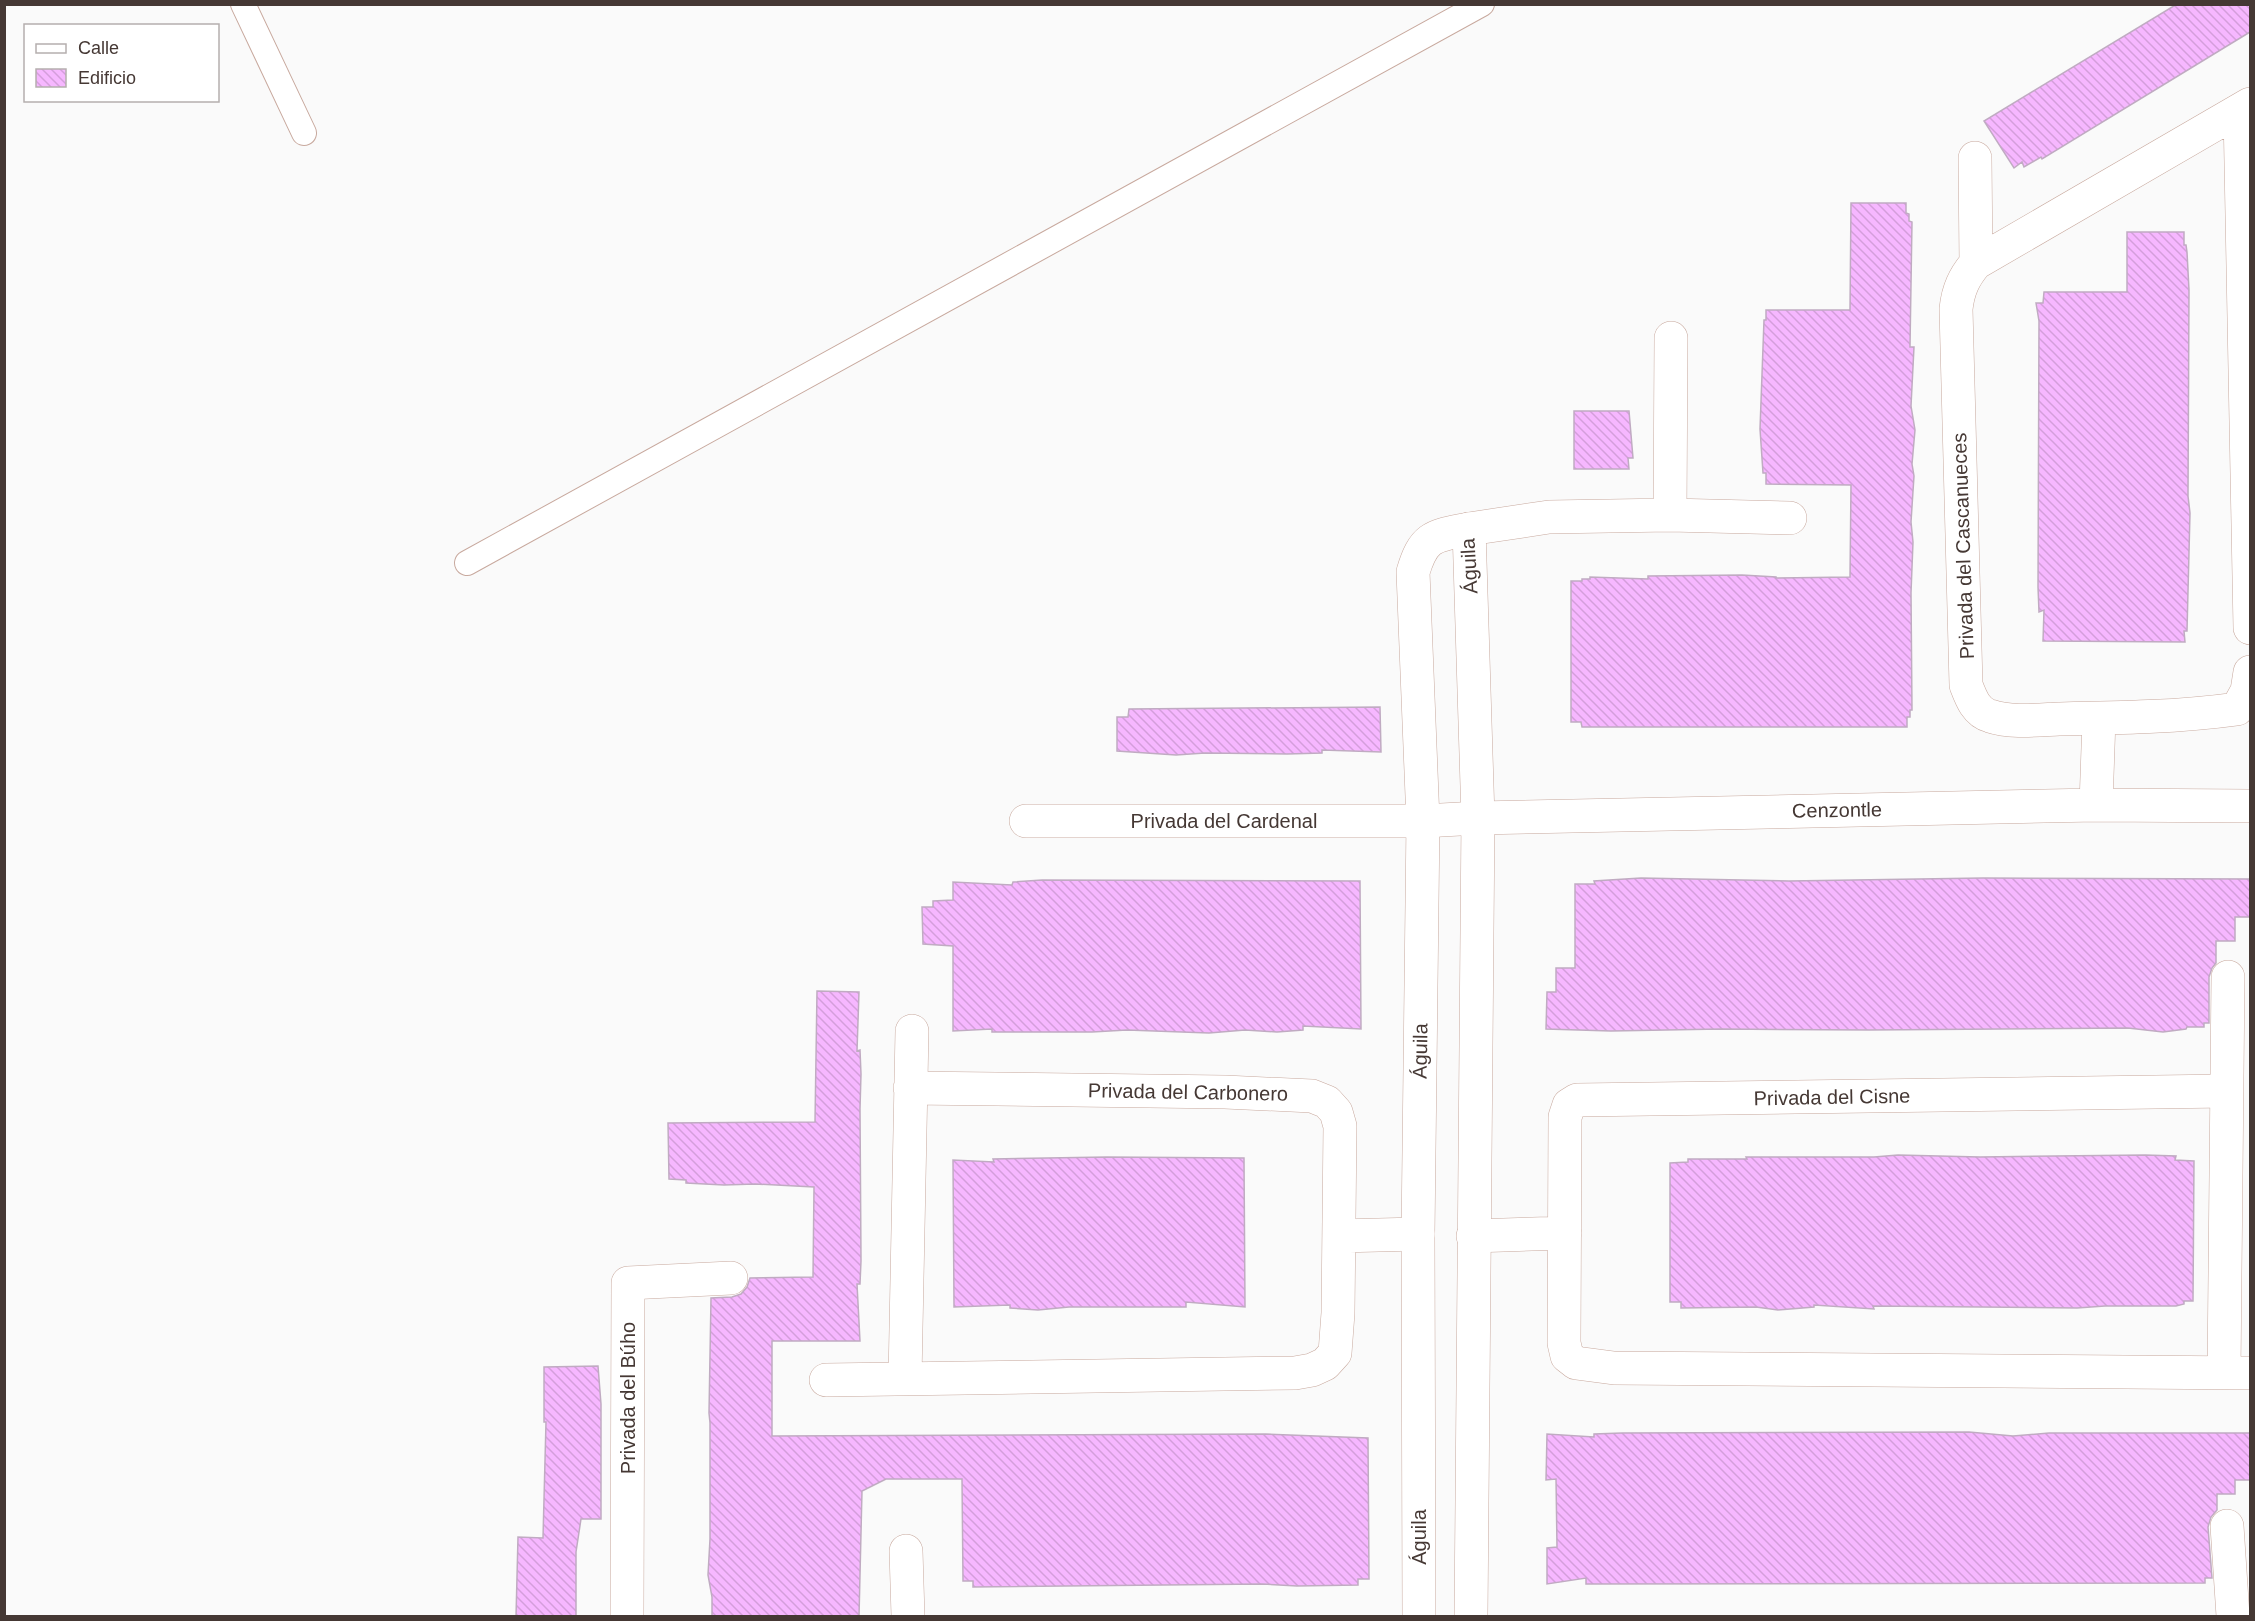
<svg xmlns="http://www.w3.org/2000/svg" width="2255" height="1621" viewBox="0 0 2255 1621" font-family="Helvetica,sans-serif">
<defs>
<pattern id="building-back-hatch" width="6" height="6" patternUnits="userSpaceOnUse" patternTransform="scale(1.5)"><rect width="6" height="6" fill="#f6b7ff"/><path d="M-1 5l2 2M0 0l6 6M5-1l2 2" fill="none" stroke="#d49edb"/></pattern>
</defs>
<rect width="100%" height="100%" fill="#fafafa"/>
<!-- building -->
<path fill="url(#building-back-hatch)" stroke="#c0abc2" stroke-width="1.5" d="M2177 4H2250V32L2042 159 2041 157 2024 167 2022 162 2014 168 1984 121Z
M1851 203H1906V213L1909 214V221L1912 222 1910 347H1914L1911 406 1915 430 1912 464 1914 476 1911 522 1913 542 1911 593 1912 710H1910V717H1907V727H1582L1581 722H1571V581H1582V579H1590V577L1648 579V576L1742 575 1776 577V578L1850 577 1851 485 1766 484V473H1763L1760 429 1764 320H1766V310H1850Z
M2127 232H2184V245H2186L2187 252 2189 290 2188 496 2190 513 2187 631H2184L2185 642 2043 641 2044 610 2039 612 2038 587 2039 321 2036 303H2043L2044 292H2127Z
M1574 411H1629L1633 458H1628L1629 469H1574Z
M1380 707 1381 752 1322 750V753L1287 754 1205 753 1176 755 1117 751V717H1128L1129 709Z
M1641 878 1789 881 1983 878 2250 879V917H2235V941H2216V963L2212 968 2209 977V1023H2204V1027H2187L2186 1029 2163 1032 2128 1028 1869 1030 1721 1029 1611 1031 1546 1029 1547 992H1556V968H1575V884H1595L1594 881Z
M1042 880 1360 881 1361 1029 1303 1026V1030L1277 1032 1245 1030 1209 1033 1127 1030 1092 1032H992V1029L953 1031V946L923 944 922 907H933V901L953 900V882L1012 885 1013 882Z
M817 991 859 992 857 1051 860 1050 861 1074 860 1109 861 1261 860 1284H857L860 1341H772V1436L1266 1434 1368 1438 1369 1579H1358V1585L1297 1586 1262 1584 973 1587V1581H963L962 1479H886L862 1491 859 1617H712V1597L708 1575 710 1539V1423L709 1413 711 1298 732 1297 741 1294 747 1287 750 1278 813 1277 814 1187 755 1184 724 1185 686 1183V1180L669 1179 668 1123 815 1122Z
M1898 1155 1980 1157 2145 1155 2176 1156 2175 1160 2194 1161 2193 1301H2184V1304L2176 1306H2105L2077 1308 1873 1306 1874 1309 1814 1305V1307L1778 1310 1756 1307 1681 1308V1302H1670V1163L1688 1162V1159H1747L1746 1157H1874Z
M1107 1157 1244 1158 1245 1307 1186 1302V1307H1069L1038 1310 1010 1308V1305L954 1307 953 1160 994 1162 993 1159Z
M598 1366 601 1404V1519H581L576 1552V1617H516L518 1537 543 1538 546 1422H544V1367Z
M1969 1432 2013 1436 2049 1433H2250V1480H2235V1494H2217V1510L2211 1517 2208 1527 2212 1578H2205V1583L1586 1584V1578L1547 1584V1548L1557 1547 1556 1479 1546 1480 1547 1434 1594 1437V1434L1622 1433Z"/>
<g fill="none" stroke-linecap="round" stroke-linejoin="round">
<!-- service casing -->
<g stroke="#c8a99e" stroke-width="26">
<path id="service" d="M243 4 304 133
M467 563 1482 4"/>
</g>
<!-- minor casing -->
<g stroke="#c8a99e" stroke-width="34">
<path id="minor" d="M2250 104 1976 263C1964 277 1958 290 1956 309L1966 685C1971 698 1976 712 1990 716 2011 723 2037 720 2059 719 2118 718 2179 717 2237 709L2247 691 2250 672
M2240 111 2250 628
M1975 158 1976 263
M1670 515 1671 338
M1469 529 1549 517 1670 515 1790 518
M2096 805 2099 719
M1026 821H1423L1478 818 2096 805 2250 806
M2226 1091 1577 1100 1569 1105 1565 1117 1564 1343 1567 1356 1576 1363 1614 1368 2250 1373
M1339 1236 1418 1234
M1473 1236 1565 1233
M2224 1372 2228 977
M905 1378 912 1031
M826 1380 1295 1373 1312 1370 1325 1364 1335 1353 1338 1313 1340 1126 1336 1112 1327 1102 1312 1096 1225 1092 910 1088
M2227 1526 2233 1616
M906 1551 908 1616
M627 1616 628 1283 731 1278"/>
</g>
<!-- tertiary casing -->
<g stroke="#c8a99e" stroke-width="34">
<path id="tertiary" d="M1419 1616 1418 1234 1423 821 1413 572C1424 535 1434 536 1469 529L1478 818 1471 1616"/>
</g>
<!-- service -->
<use href="#service" stroke="#fff" stroke-width="24"/>
<!-- minor -->
<use href="#minor" stroke="#fff" stroke-width="33"/>
<!-- tertiary -->
<use href="#tertiary" stroke="#fff" stroke-width="33"/>
</g>
<g text-anchor="middle" dominant-baseline="central" stroke-width="4.5" stroke-linejoin="round" paint-order="stroke">
<!-- street labels -->
<g font-size="20" fill="#453834" stroke="#fff">
<text transform="translate(1963 546) rotate(-92)">Privada del Cascanueces</text>
<text transform="translate(1469 566) rotate(-93)">Águila</text>
<text transform="translate(1837 810) rotate(-1)">Cenzontle</text>
<text x="1224" y="821">Privada del Cardenal</text>
<text transform="translate(1420 1051) rotate(-89)">Águila</text>
<text transform="translate(1188 1092) rotate(1)">Privada del Carbonero</text>
<text transform="translate(1832 1097) rotate(-1)">Privada del Cisne</text>
<text transform="translate(628 1398) rotate(-90)">Privada del Búho</text>
<text transform="translate(1419 1537) rotate(-90)">Águila</text>
</g>
</g>
<!-- border -->
<rect width="2255" height="1621" fill="none" stroke="#453834" stroke-width="12"/>
<!-- legend -->
<rect x="24" y="24" width="195" height="78" fill="#ffffff" stroke="#b5afae" stroke-width="1.5"/>
<rect x="36" y="44" width="30" height="9" fill="#ffffff" stroke="#b5afae" stroke-width="1.5"/>
<text x="78" y="54" font-size="18" fill="#453834">Calle</text>
<rect x="36" y="69" width="30" height="18" fill="url(#building-back-hatch)" stroke="#b5afae" stroke-width="1.5"/>
<text x="78" y="84" font-size="18" fill="#453834">Edificio</text>
</svg>
